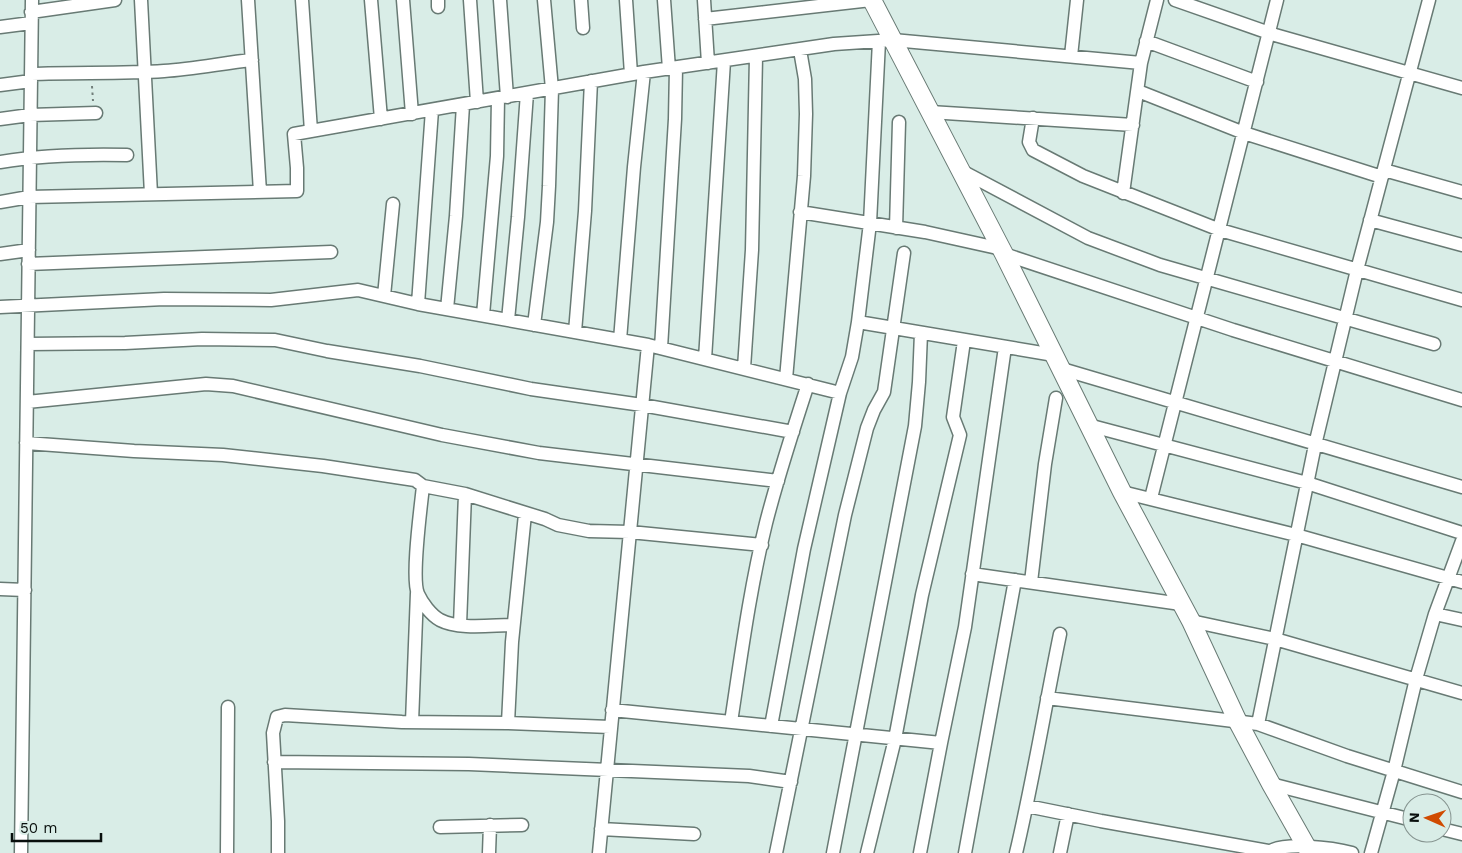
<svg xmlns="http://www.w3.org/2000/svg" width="1462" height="853" viewBox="0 0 1462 853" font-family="'Work Sans',sans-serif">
<rect width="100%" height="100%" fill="#d9ede7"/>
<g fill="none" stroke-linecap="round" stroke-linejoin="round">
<!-- street casing -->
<g stroke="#687a74" stroke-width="15">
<path id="street" d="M141 0 151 194
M248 0 260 192
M302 0 311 131
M371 0 381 119
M403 0 412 114
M438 0V7
M470 0 477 102
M500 0 507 97
M581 0 583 28
M626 0 631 74
M664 0 669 69
M704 0 708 63
M1175 0 1275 35 1462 88
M31 12 115 0
M705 19 871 0
M0 27 31 23
M1146 41 1257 82
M1071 56 1077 0
M31 74C75 72 120 74 164 71 194 69 223 63 252 60
M0 85 31 81
M1138 91 1244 133 1382 177
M930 112 1133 125
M1033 118 1029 142 1033 150 1083 176 1220 230 1462 300
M0 119 30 115 96 113
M0 162C43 155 84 154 127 155
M960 170 1088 238 1160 265 1434 344
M1384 170 1462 192
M1123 193 1141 63 1157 0
M0 202 29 197 297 191V168L294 134 644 72 834 44 893 40 1141 63
M800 212 925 232 1002 249
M1370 220 1462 245
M896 228 899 122
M0 254 29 250
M1004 254 1233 330 1462 400
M28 264 331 252
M384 296 393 204
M418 304 432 110
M0 307 164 299 271 300 358 290 418 304 648 345 599 853
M447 309 456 216 463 105
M483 315 497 156 498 98
M508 320 518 217 527 93
M858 322 870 223 879 41
M534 325 547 222 549 186 552 89 544 0
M575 332 585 211 591 81
M620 340 634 167 644 72
M28 344 125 343 202 339 275 340 327 351 420 366 531 389 642 405 793 432
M648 345 840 393 852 357 858 322 1054 355
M661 348 675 119 676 68
M705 359 724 61
M744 368 752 250 756 57
M1062 369 1462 487
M786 379 804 176 806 114 805 79 800 50
M27 402 206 384 233 386 442 435 539 453 778 481
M1088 425 1307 483 1462 533
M26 443 134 451 223 455 323 466 415 480 423 486 465 494 545 519 558 525 589 531 630 532 762 545
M423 486C421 506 411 578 418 594 422 603 431 615 440 620 459 630 492 625 513 625
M1122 492 1296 535 1462 582
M1151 498 1277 0
M972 574 1181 604
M1031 582 1045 464 1056 398
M0 589 25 590
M1435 614 1462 620
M1191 621 1275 639 1462 693
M460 625 465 494
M1047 698 1258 724 1347 756 1462 792
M612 710 941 743 965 627 1005 347
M412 722 417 593
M731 722C741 656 750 588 766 523 778 476 793 430 808 384
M508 723 512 642 525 514
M1258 724 1315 445 1357 270 1429 0
M771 726 804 549 840 393
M274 762 469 764 749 776 791 782
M1271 784 1412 820
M1027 806 1101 821 1268 851
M440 827 522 825
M601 829 694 834
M1442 829 1462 834
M21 853 32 0
M227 853 228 707
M278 853V821L273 733 277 717 285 715 402 722 508 723 610 727
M489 853 490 825
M776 853 845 515 867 428 874 410 884 392 904 253
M833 853 915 426 919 382 921 333
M867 853 895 739 922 595 960 435 953 417 964 341
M920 853 941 743
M965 853 1015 580
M1016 853C1033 781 1045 707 1060 634
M1060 853 1068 814
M1267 853C1282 841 1334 848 1352 853
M1371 853 1394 771 1416 679 1435 614 1462 541"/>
</g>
<!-- secondary casing -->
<g stroke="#687a74" stroke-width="20">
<path id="secondary" d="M872 0 1004 254 1122 492 1191 621 1238 722 1271 784 1310 853"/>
</g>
<!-- path -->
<path stroke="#717e7a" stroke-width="2" stroke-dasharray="2.5 4" stroke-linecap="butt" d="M92 86 93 101"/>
<!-- street -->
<use href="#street" stroke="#fff" stroke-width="12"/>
<!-- secondary -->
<use href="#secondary" stroke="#fff" stroke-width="18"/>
</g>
<!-- north arrow -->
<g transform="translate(1427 818) rotate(272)"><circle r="24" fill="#d9ede7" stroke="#869490"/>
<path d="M0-4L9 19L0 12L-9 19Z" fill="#d04b01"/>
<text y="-8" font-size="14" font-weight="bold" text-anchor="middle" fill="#090f0d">N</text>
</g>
<!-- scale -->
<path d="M12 833v8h89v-8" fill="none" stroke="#090f0d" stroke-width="2.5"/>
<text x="20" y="833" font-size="15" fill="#090f0d" stroke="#d9ede7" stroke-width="4" paint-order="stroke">50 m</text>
</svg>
